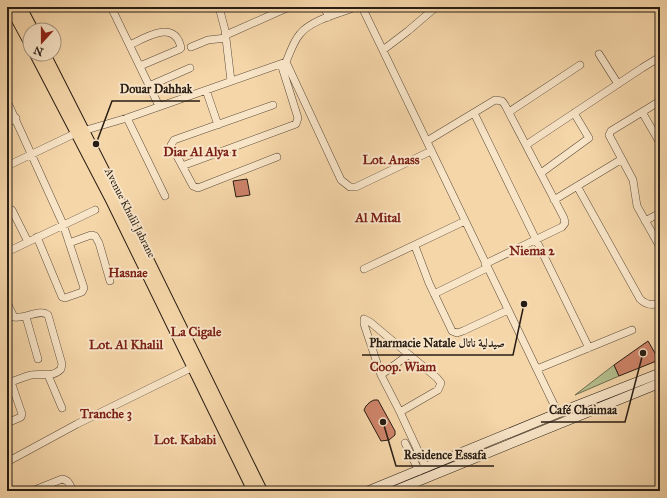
<svg xmlns="http://www.w3.org/2000/svg" width="667" height="498" viewBox="0 0 667 498" font-family="'IM FELL Great Primer',Amiri,serif">
<rect width="100%" height="100%" fill="#f5d6a9"/>
<filter id="stains"><feTurbulence type="fractalNoise" baseFrequency=".005" numOctaves="4"/><feColorMatrix values="0 0 0 0 .2 0 0 0 0 .09 0 0 0 0 .02 0 0 0 .5 -.17"/></filter>
<radialGradient id="worn" r=".72"><stop offset=".6" stop-color="#630" stop-opacity="0"/><stop offset="1" stop-color="#630" stop-opacity=".3"/></radialGradient>
<!-- green -->
<path fill="#b5bf8e" stroke="#6e6e51" d="M614 365 619 376 575 395Z"/>
<!-- building -->
<path fill="#cd8368" stroke="#281d14" d="M247 179 250 195 236 197 233 181Z
M648 341 659 360 619 376 614 365Z
M374 400H378L395 431V435L389 440 381 441 364 410 366 406 370 402Z"/>
<g fill="none" stroke-linecap="round" stroke-linejoin="round">
<!-- street casing -->
<g stroke="#5b4b39" stroke-width="8">
<path id="street" d="M111 7 159 106
M150 7H155
M219 7 225 30 231 81
M324 7 329 17
M356 7C340 13 311 20 300 34 293 42 290 53 286 62L341 180 350 187H356L431 151
M362 7 558 413
M226 35 289 7
M130 45C146 37 175 19 181 48L180 49 140 66
M191 47 208 40 226 38
M383 50 408 31 436 7
M599 54 618 84
M149 86 190 68
M206 90 218 125
M7 101 63 224 84 288 82 292 65 298 62 297 37 237
M660 101 611 131 609 135 633 180 637 206 660 247
M273 105 174 140 171 145 193 186 198 188 277 157
M509 112 580 65
M642 112 660 143
M474 113 589 348
M127 118 165 196
M7 123 16 118
M427 141 495 100 502 101 505 105 564 218 565 223 562 227 485 264
M526 145 642 68 660 57
M7 166 76 133 127 118 286 62
M182 166 296 124 298 118 281 64
M541 173 589 138 574 113
M577 186 640 299C646 305 652 306 660 303
M554 200 622 159
M7 209 12 210 28 242
M645 221 660 213
M69 243 91 235 95 236 99 243 110 281
M415 246 429 283 452 331 457 333 463 331 508 310
M7 252 95 210
M364 269 465 221
M434 294 487 268
M7 302 11 311
M7 311H11L14 317C26 319 40 308 48 315L62 364 61 369C53 378 42 373 31 375 23 377 15 381 7 383
M26 317 38 359
M537 369 632 330
M48 375 62 408
M381 375 408 355
M400 412 438 390 441 383 437 378 370 322 364 319V324L381 375 400 412 426 468
M7 423 21 417 22 414 11 382
M405 443 419 471
M7 462 77 424 193 367
M32 491 62 479C69 480 70 485 73 491"/>
</g>
<!-- secondary casing -->
<g stroke="#281d14" stroke-width="10">
<path id="secondary" d="M368 491 558 413 660 373
M394 491 660 383"/>
</g>
<!-- primary casing -->
<g stroke="#281d14" stroke-width="12">
<path id="primary" d="M10 7 30 44
M21 7 33 30
M35 54 112 202 253 491
M45 54 119 200 262 491"/>
</g>
<!-- street -->
<use href="#street" stroke="#f8e4c7" stroke-width="7"/>
<!-- secondary -->
<use href="#secondary" stroke="#f8e4c7" stroke-width="9"/>
<!-- primary -->
<use href="#primary" stroke="#f5d6a9" stroke-width="10"/>
</g>
<g text-anchor="middle" dominant-baseline="central" stroke-width="4" stroke-linejoin="round" paint-order="stroke">
<!-- street labels -->
<g font-size="11" fill="#281d14" stroke="#f8e4c7">
<text transform="translate(130 213) rotate(63)">Avenue Khalil Jabrane</text>
</g>
<!-- quarter labels -->
<g font-size="13" font-weight="bold" fill="#7a1f14" stroke="#f8e4c7">
<text x="200" y="152">Diar Al Alya 1</text>
<text x="391" y="160">Lot. Anass</text>
<text x="378" y="218">Al Mital</text>
<text x="532" y="251">Niema 2</text>
<text x="128" y="273">Hasnae</text>
<text x="196" y="332">La Cigale</text>
<text x="126" y="345">Lot. Al Khalil</text>
<text x="403" y="367">Coop. Wiam</text>
<text x="106" y="414">Tranche 3</text>
<text x="185" y="440">Lot. Kababi</text>
</g>
</g>
<!-- callouts -->
<path fill="none" stroke="#281d14" stroke-width="1.5" d="M96 144L112 101H200M524 304L513 355H362M643 353L625 422H541M383 422L396 466H494"/>
<g fill="#281d14" stroke="#f8e4c7" stroke-width="1.5">
<circle cx="96" cy="144" r="4"/>
<circle cx="524" cy="304" r="4"/>
<circle cx="643" cy="353" r="4"/>
<circle cx="383" cy="422" r="4"/>
</g>
<g font-size="12" text-anchor="middle" font-weight="bold" fill="#281d14" stroke="#f8e4c7" stroke-width="4" stroke-linejoin="round" paint-order="stroke">
<text x="156" y="93">Douar Dahhak</text>
<text x="437" y="347">Pharmacie Natale صيدلية ناتال</text>
<text x="583" y="414">Café Chaimaa</text>
<text x="445" y="459">Residence Essafa</text>
</g>
<!-- margin -->
<rect width="667" height="498" fill="none" stroke="#f5d6a9" stroke-width="24"/>
<rect x="8" y="8" width="651" height="482" fill="none" stroke="#281d14" stroke-width="2"/>
<rect x="12" y="12" width="643" height="474" fill="none" stroke="#281d14"/>
<!-- north arrow -->
<g transform="translate(42 42) rotate(201)"><circle r="19" fill="#f8e4c7" stroke="#a5947f"/>
<path d="M0-3L7 15L0 10L-7 15Z" fill="#8f2418"/>
<text y="-6" font-size="11" font-weight="bold" text-anchor="middle" fill="#281d14">N</text>
</g>
<rect width="100%" height="100%" filter="url(#stains)"/>
<rect width="100%" height="100%" fill="url(#worn)"/>
</svg>
